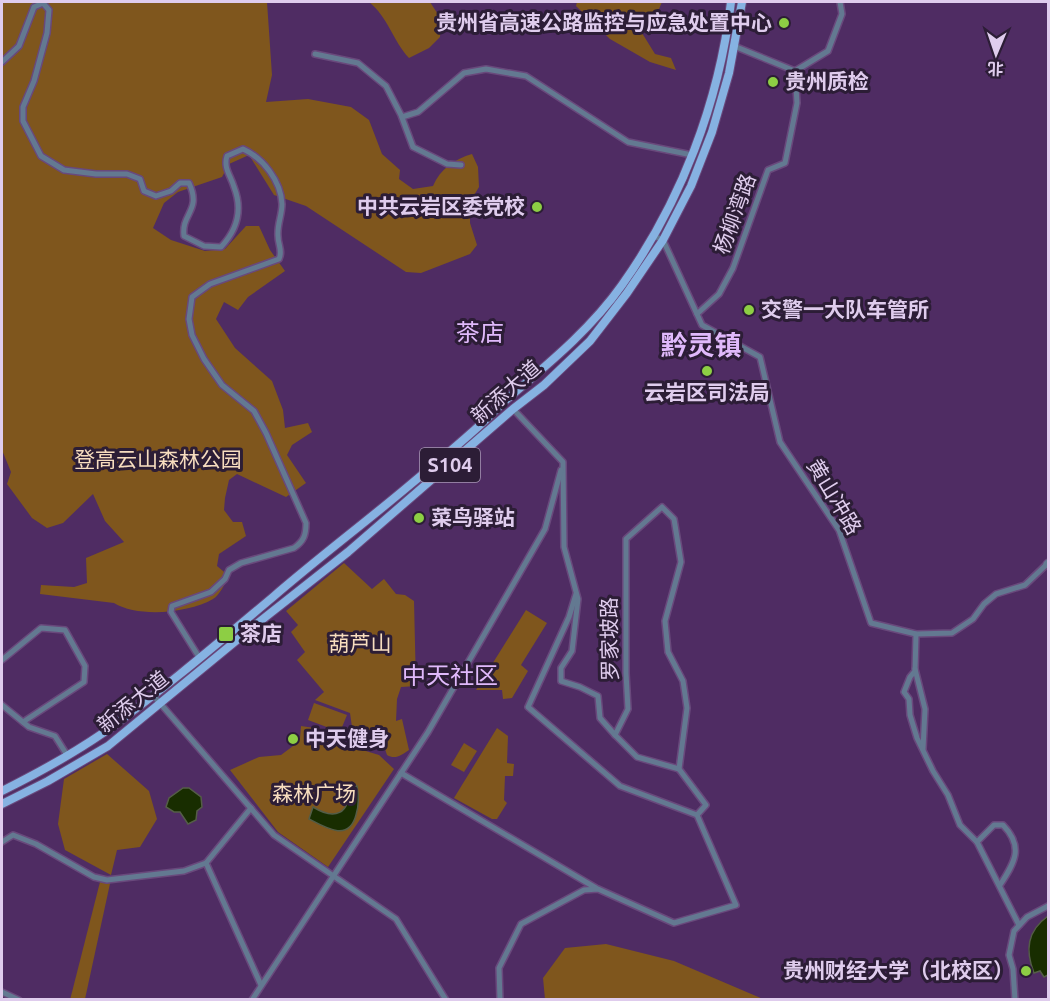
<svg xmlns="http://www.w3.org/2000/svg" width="1050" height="1001" font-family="Ubuntu,'Noto Sans SC',sans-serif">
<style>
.green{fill:#7f561d}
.water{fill:#182d00;stroke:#545d47;stroke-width:1.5}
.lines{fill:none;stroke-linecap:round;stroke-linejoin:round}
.minor-casing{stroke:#69497c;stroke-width:8}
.tertiary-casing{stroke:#69497c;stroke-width:9}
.primary-casing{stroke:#69497c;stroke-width:10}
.minor{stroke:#637991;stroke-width:5}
.tertiary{stroke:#637991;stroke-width:7}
.primary{stroke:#86b2e2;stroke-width:8}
.poi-dot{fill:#8dce44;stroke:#2c1d36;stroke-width:2}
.labels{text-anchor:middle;stroke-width:6;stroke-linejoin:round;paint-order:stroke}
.shield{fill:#2c1d36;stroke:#a998b6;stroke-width:1.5}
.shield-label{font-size:20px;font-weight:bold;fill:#dfcced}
.poi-label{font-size:21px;font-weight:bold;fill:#dfcced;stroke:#2c1d36;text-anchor:start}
.street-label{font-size:21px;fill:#dfcced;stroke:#2c1d36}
.park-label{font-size:21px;fill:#f7ddbf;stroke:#2c1d36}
.quarter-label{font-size:24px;fill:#e0b9fb;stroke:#2c1d36}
.district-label{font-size:27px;font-weight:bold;fill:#e0b9fb;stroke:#2c1d36}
</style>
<rect width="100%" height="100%" fill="#4f2c63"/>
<g class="green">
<path d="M2,2H267L272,75L266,102L308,99L351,107L369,120L382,154L400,170L399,179L413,189L433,186C440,169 455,159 472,154L478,167L479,187L470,202V223L477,245L470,254L421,273L406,272L306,206L274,195L249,155L229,164L222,177L178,192L164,203L153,228L171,240L205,251L225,249L246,226H259L270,250L285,271L248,297L238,310L224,302L216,319L235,348L272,381L283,410L285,428L308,423L312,432L292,445L287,455L306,483L286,497L237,474L229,480L225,498L224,510L233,522H242L246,536L219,554L217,566L229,576C225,583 220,595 213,599C189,613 138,618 114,603L40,594L41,585L74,587L87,583L86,558L124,542L105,521L93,494L63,523L47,528L32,518L7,484L11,472L2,450Z"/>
<path d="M369,2H430L441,19L440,37L429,48L409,58C393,41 388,17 369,2Z"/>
<polygon points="577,2 662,2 659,9 641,19 642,33 655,54 671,58 676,70 650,62 610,39 576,6"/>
<path d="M344,563L372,589L384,579L396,594L405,595L414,601L416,686L401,687L397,699L396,721L402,719L409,750C402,755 395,760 387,755L383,743L373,745L369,730L353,734L350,713L315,700L324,692L297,660L305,652L291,632L298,625L286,611Z"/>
<polygon points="526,610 547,623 521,665 528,671 512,698 503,699 502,690 476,690"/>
<polygon points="314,703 347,715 340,732 308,720"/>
<polygon points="301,726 321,729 339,737 346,745 379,755 394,769 328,867 278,832 230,770 259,757 281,755 293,746 300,738"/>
<polygon points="497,728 508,736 507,763 514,764 513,776 505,776 504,800 507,803 497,819 492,819 454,798"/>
<polygon points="464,743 477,751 464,772 451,765"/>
<polygon points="107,754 149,791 157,819 140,847 117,850 111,875 65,850 58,824 64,779"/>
<polygon points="101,878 111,879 85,999 70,1000"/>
<polygon points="606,944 674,961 763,999 545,999 543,978 565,948"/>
</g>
<g class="water">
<path d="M357,786C359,796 359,805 356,815C349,842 326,828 309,819L313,807C334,820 351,815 348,787Z"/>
<polygon points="183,788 189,788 201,797 202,807 197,811 196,820 188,824 180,812 174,812 166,807 169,798"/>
<path d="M1048,916V975L1044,977L1040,971L1034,973C1025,950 1027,931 1048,916Z"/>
</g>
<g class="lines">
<g class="minor-casing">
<g id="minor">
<polyline points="734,46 795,71"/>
<polyline points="315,54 358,63 386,86 401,115 413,147 447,164 461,165"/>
<path d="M2,62L19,46L34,7L43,3L49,10L47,33L34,81L23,107V121L41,156L64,170L96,174H127L140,179L144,191L156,196L171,191L180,183H189C202,211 181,213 184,236L204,246L221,247C237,230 243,210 234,187C231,176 223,168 227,156L243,149C263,158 281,181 282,204C282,215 277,225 278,236C278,245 283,251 279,259L210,284L192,297L189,319L192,335L204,359L222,385L254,411L266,433L306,523C306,535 304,541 294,548L241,563L229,570L225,579L211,592L172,606L171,612L199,657"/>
<polyline points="402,117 418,112 464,73 486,69 526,76 628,142 692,155"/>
<polyline points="654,236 663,240 702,325 760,357 780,442 839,530 871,623 916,634 952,633 973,619 984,604 996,594 1025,585 1047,564 1048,565"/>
<polyline points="697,314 719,294 733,268 768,170 785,163 797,103 795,71 828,51 842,14 840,2"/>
<polyline points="513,409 563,462 564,547 578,599 572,651 561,668 561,681 580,687 598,696 600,718 615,735 628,709 626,673 626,539 662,507 674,519 681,562 665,621 668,652 683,681 687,708 679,769 706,805 697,815"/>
<polyline points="916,634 915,671 910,677 904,692 909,699 910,715 917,738 933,771 948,795 960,825 977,842 1019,925"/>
<polyline points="2,660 41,628 65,630 85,666 84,682 23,722"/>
<polyline points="915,669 925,709 923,749"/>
<polyline points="153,695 274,835 396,919 446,1000"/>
<polyline points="2,705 29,727 55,736 67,755"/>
<polyline points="615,735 637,757 679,769"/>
<polyline points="401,773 596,888"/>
<polyline points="251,808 206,863 261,985"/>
<polyline points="2,842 13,835 36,844 94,877 107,880 184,871 206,863"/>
<path d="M977,842L994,825H1003C1024,847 1015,862 1000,885"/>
<polyline points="2,992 19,1000"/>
<polyline points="252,1000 428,732 545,529 561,470"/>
<polyline points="500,1000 499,968 521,924 584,890 598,889 674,923 736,905 697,815 620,786 528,707 569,617 576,594"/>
<polyline points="1015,1000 1013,969 1009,955 1014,931 1027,917 1048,906"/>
</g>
</g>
<g class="tertiary-casing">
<polyline id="tertiary" points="1047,564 1048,563"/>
</g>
<g class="primary-casing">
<g id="primary">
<path d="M2,791C36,774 71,755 103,733C162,691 218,643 273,597C318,558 366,522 411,484C434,465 457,446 479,426C489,417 498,407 507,399C548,364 591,329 622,285C681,202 719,103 731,2"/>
<polyline points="2,804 48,781 108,746 254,626 348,552 513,409 544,385 590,341 627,293 663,240 691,186 712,132 729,73 742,2"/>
</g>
</g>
<use href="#minor" class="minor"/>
<use href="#tertiary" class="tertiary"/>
<use href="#primary" class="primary"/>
</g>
<g class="poi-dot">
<circle cx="784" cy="23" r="6"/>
<circle cx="773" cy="82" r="6"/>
<circle cx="537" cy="207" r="6"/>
<circle cx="749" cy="310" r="6"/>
<circle cx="707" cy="371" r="6"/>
<circle cx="419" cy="518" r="6"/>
<rect x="218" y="626" width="16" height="16" rx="3"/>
<circle cx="293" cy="739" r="6"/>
<circle cx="1026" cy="971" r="6"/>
</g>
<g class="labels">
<rect class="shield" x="420" y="448" width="60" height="34" rx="4.5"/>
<g class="shield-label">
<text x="450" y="472">S104</text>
</g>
<g class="poi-label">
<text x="772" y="30" text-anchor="end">贵州省高速公路监控与应急处置中心</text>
<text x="785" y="89">贵州质检</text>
<text x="525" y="214" text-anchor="end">中共云岩区委党校</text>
<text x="761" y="317">交警一大队车管所</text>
<text x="707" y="400" text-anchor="middle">云岩区司法局</text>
<text x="431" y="525">菜鸟驿站</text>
<text x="240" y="641">茶店</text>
<text x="305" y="746">中天健身</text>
<text x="1014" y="978" text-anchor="end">贵州财经大学（北校区）</text>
</g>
<g class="street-label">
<text transform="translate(735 214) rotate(-70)" y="7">杨柳湾路</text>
<text transform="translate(506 392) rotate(-41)" y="7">新添大道</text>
<text transform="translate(834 497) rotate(59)" y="7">黄山冲路</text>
<text transform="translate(610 639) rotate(-91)" y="7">罗家坡路</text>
<text transform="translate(133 702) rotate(-39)" y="7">新添大道</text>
</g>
<g class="park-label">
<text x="158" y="467">登高云山森林公园</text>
<text x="360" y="651">葫芦山</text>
<text x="314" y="801">森林广场</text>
</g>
<g class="quarter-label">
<text x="480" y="341">茶店</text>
<text x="450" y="684">中天社区</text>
</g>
<g class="district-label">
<text x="701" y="355">黔灵镇</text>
</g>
</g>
<rect width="1050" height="1001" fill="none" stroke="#dfcced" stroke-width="6"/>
<g transform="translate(996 54) rotate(182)" stroke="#2c1d36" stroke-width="4.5" paint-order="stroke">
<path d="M0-4.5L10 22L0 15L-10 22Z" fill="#dfcced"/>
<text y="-9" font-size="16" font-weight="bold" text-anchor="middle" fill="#dfcced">北</text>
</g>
</svg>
